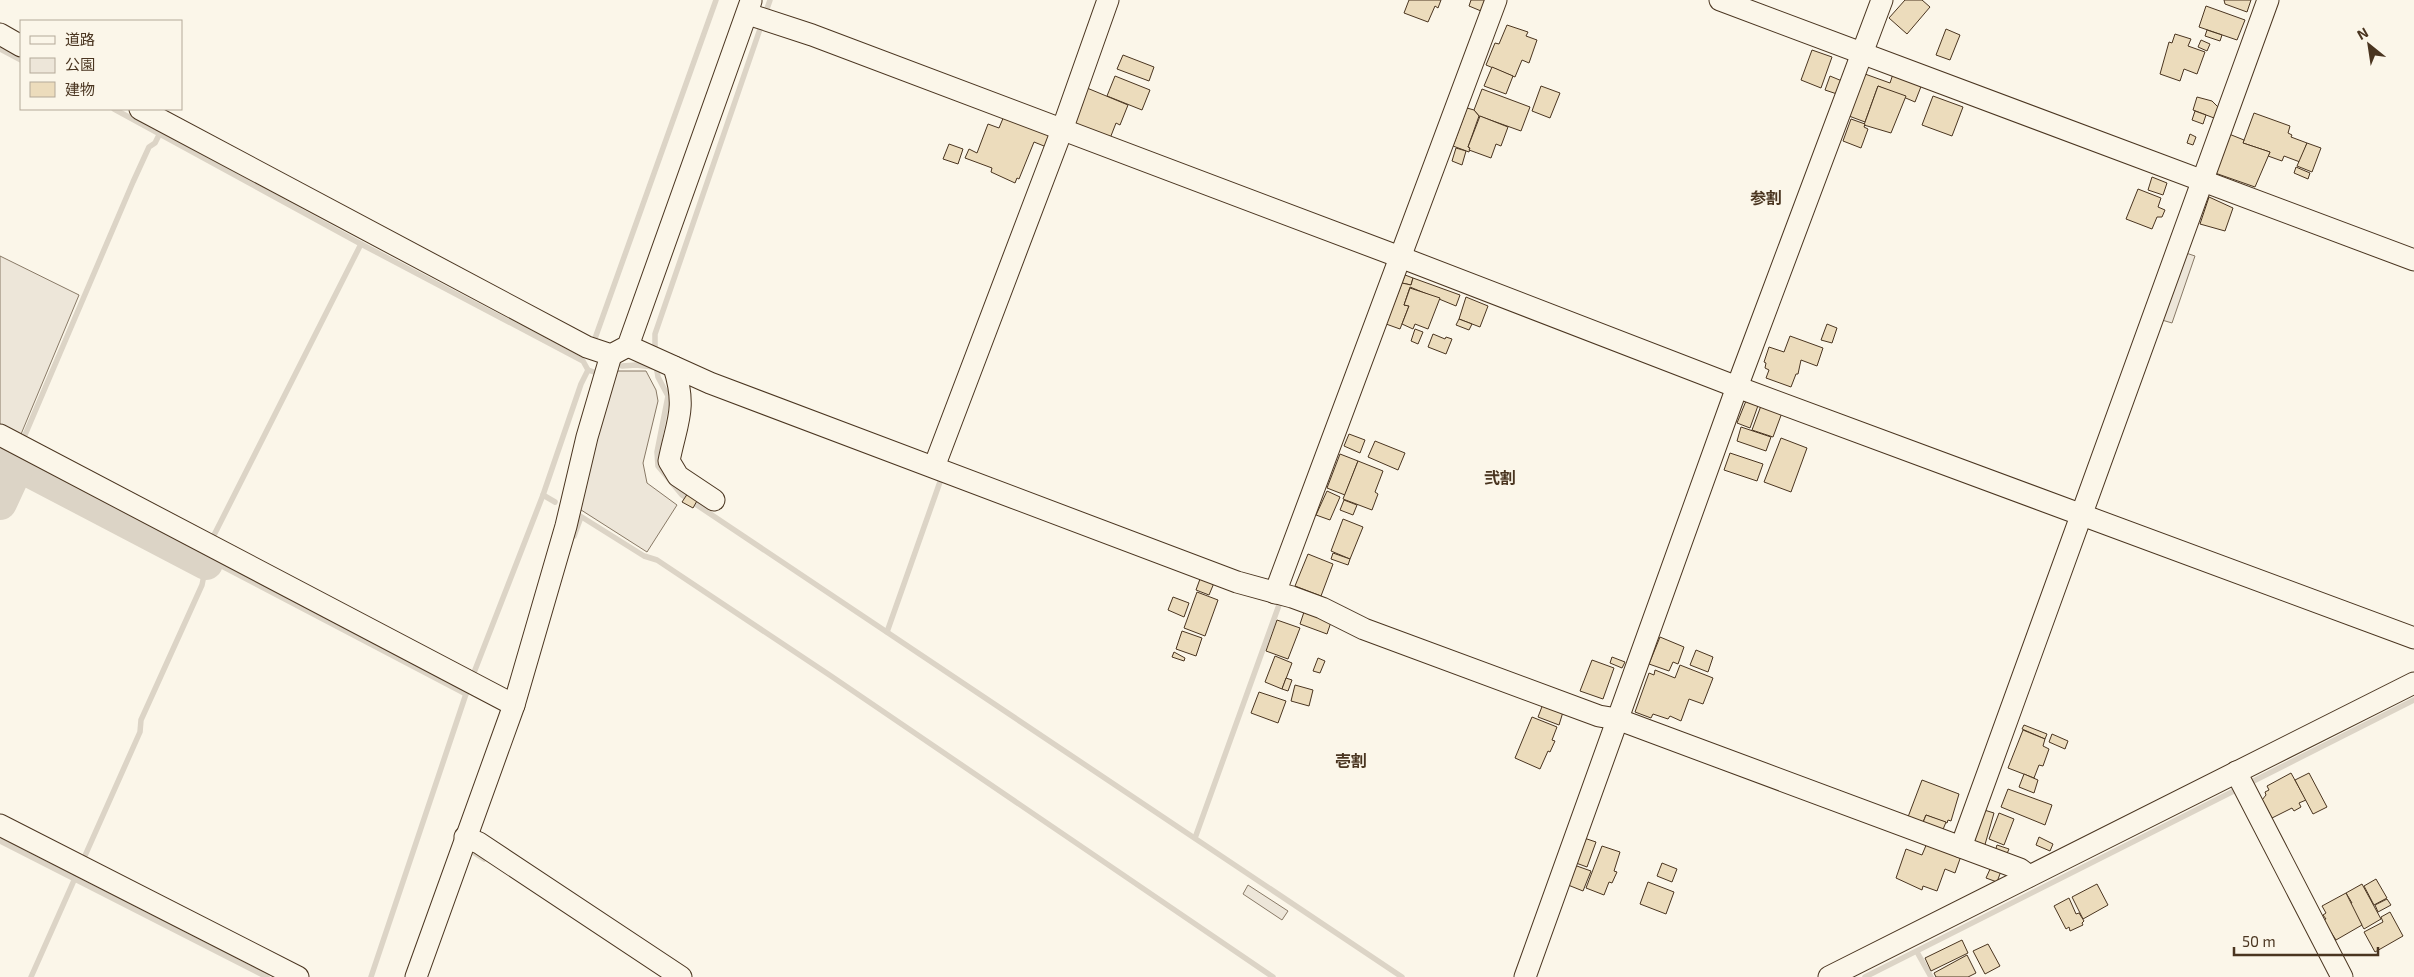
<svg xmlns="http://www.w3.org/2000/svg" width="2414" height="977" font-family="'Exo 2','Noto Sans JP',sans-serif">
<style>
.green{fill:#ede6d9;stroke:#887966}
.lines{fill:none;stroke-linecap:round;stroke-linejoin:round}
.stream{stroke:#dcd4c6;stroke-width:5.5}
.river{stroke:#dcd4c6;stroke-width:34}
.building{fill:#ecdcbc;stroke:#4a3520}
.minor-casing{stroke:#4a3520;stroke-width:23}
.minor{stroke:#fbf6e9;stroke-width:21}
.labels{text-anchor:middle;stroke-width:4;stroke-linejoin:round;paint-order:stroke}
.neighbourhood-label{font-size:16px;font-weight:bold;fill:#4a3520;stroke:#fbf6e9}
</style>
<rect width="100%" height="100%" fill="#fbf6e9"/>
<g class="green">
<polygon points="2186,253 2195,256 2172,323 2162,320"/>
<polygon points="0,256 79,295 19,439 0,430"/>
<polygon points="615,371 646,371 656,390 658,401 643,463 647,483 677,505 647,552 578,508"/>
<polygon points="1248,885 1288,911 1282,920 1243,894"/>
</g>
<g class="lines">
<g class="stream">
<polyline points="0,49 21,60"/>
<polyline points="114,109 361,244 583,361 588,370"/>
<polyline points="593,344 716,0"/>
<polyline points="655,353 655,334 770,0"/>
<polyline points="656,365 658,377 668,396 657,452 658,466 682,495 1402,977"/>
<polyline points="622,366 636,365 654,367"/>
<polyline points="22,442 133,182 149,147 155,143 160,133"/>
<polyline points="18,464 20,451"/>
<polyline points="543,495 555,502"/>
<polyline points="577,514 644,556 657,560 831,676 1273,977"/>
<polyline points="574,536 581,517"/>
<polyline points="206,563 218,564 466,694"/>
<polyline points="887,632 941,479"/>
<polyline points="1195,838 1279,605"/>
<polyline points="0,841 267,977"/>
<polyline points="471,851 484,859"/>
<polyline points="1917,952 1931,977"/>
<polyline points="31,977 140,732 141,720 202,585 211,541 361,244"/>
<polyline points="371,977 468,688 543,495 581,384 588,370 594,372"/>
<polyline points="1865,977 2414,700"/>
</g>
<g class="river">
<polyline points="0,455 206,563"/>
<polyline points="0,503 18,464"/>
</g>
</g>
<g class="building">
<polygon points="1409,0 1441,0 1438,8 1435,6 1428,22 1404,13"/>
<polygon points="1471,0 1485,0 1481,11 1469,6"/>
<polygon points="1905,0 1922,0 1930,7 1907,34 1889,18"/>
<polygon points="2224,0 2251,0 2247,12 2225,4"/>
<polygon points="2206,6 2245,20 2237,40 2199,27"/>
<polygon points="1507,25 1528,32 1526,36 1537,40 1529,63 1522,60 1515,77 1486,65 1495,43 1499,44"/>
<polygon points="1946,29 1960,35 1950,60 1936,55"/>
<polygon points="2207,30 2222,35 2220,41 2205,36"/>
<polygon points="2175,34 2191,39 2188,46 2205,52 2197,74 2184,69 2180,81 2160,74 2169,42 2172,43"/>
<polygon points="2201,40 2210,44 2207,51 2198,47"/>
<polygon points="1812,50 1832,57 1821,88 1801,80"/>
<polygon points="1123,55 1154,67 1149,81 1117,69"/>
<polygon points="1492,67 1513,76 1506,94 1484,86"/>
<polygon points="1865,74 1890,83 1893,74 1922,84 1915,102 1878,86 1865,122 1849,116"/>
<polygon points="1115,76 1150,90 1142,110 1107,96"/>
<polygon points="1830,76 1842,81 1837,94 1825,90"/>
<polygon points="1541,86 1560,93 1550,118 1532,111"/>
<polygon points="1878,86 1906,96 1891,133 1864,125"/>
<polygon points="1087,88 1128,105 1120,125 1116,123 1109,141 1073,123"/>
<polygon points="1482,89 1530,107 1521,131 1479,116 1474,110"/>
<polygon points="1933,96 1963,107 1952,136 1922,125"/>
<polygon points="2197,97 2212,101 2219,108 2214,118 2193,110"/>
<polygon points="1467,108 1474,110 1479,116 1468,147 1470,148 1469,152 1453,146"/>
<polygon points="2195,111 2206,115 2203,124 2192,120"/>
<polygon points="2254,113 2290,126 2288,133 2292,135 2291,137 2307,143 2300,162 2284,156 2282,161 2268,156 2270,152 2243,143"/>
<polygon points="1004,116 1055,132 1049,148 1034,142 1019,179 1017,178 1015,183 991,172 992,168 965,158 969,149 977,153 988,124 999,128"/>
<polygon points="1480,116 1508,127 1501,146 1496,144 1491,158 1469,150 1470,148 1468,147"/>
<polygon points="1851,119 1865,124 1864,127 1868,129 1861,148 1843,141"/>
<polygon points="2190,134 2196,137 2193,145 2187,143"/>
<polygon points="2229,134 2244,140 2243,143 2270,152 2255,187 2215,173"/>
<polygon points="2307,143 2321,148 2312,172 2297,166"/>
<polygon points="949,144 963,149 958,164 943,159"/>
<polygon points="1456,148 1466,151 1462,165 1452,161"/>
<polygon points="2296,167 2310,173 2308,179 2294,173"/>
<polygon points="2152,177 2167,183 2163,195 2148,190"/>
<polygon points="2138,189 2161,198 2158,207 2165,210 2162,217 2157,217 2152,229 2126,219"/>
<polygon points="2209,197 2233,208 2225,231 2200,224"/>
<polygon points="1405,275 1413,278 1411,285 1402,283"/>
<polygon points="1413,278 1460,295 1456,306 1410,287 1404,305 1409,306 1400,329 1386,324 1402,283 1411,285"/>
<polygon points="1410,288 1440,298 1428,329 1415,324 1413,329 1402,324 1409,306 1404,305"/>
<polygon points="1466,297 1488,306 1480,327 1459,319"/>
<polygon points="1459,319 1472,324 1469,330 1456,325"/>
<polygon points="1827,324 1837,328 1832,343 1821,340"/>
<polygon points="1415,329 1423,332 1418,344 1411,341"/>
<polygon points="1433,334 1445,339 1446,337 1452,339 1446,354 1428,347"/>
<polygon points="1790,336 1823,348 1817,366 1801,360 1798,374 1796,374 1791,387 1766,378 1769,370 1765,368 1766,363 1764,362 1769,347 1784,352"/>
<polygon points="1748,396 1760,400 1750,428 1737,423"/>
<polygon points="1762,403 1783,410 1773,437 1752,430"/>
<polygon points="1741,427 1771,437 1766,451 1737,441"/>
<polygon points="1349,434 1365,440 1360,453 1344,446"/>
<polygon points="1781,438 1807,448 1791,492 1764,482"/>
<polygon points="1375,441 1405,453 1398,470 1368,457"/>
<polygon points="1730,453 1763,464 1757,481 1724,470"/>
<polygon points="1340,454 1358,461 1345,495 1327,488"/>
<polygon points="1358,461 1383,471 1375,492 1378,494 1372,510 1343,499"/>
<polygon points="1327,491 1340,497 1330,520 1316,515"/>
<polygon points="688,493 698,499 693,508 682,502"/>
<polygon points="1344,500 1357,505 1353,515 1340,510"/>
<polygon points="1343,519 1363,527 1350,559 1331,551"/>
<polygon points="1333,553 1350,559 1348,565 1331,559"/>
<polygon points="1308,554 1333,564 1321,596 1295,586"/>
<polygon points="1200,579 1214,583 1209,595 1196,590"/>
<polygon points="1197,592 1218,600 1205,636 1184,628"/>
<polygon points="1173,597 1189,603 1184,617 1168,610"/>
<polygon points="1305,609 1332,619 1327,634 1300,624"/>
<polygon points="1277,620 1300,628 1288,659 1266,651"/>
<polygon points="1182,631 1202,638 1196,656 1176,649"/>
<polygon points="1660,637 1684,647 1678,664 1673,662 1669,671 1649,664"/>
<polygon points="1696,650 1713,657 1708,672 1690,665"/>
<polygon points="1174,652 1185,658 1184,661 1172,657"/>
<polygon points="1275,656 1292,663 1282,689 1265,682"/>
<polygon points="1612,657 1625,662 1622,668 1610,663"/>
<polygon points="1318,658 1325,661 1320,673 1313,671"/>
<polygon points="1592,660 1614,668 1603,699 1580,691"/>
<polygon points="1680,665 1713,678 1703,704 1689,699 1681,721 1670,716 1668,719 1653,714 1651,718 1635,712 1649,673 1654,675 1655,670 1675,678"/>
<polygon points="1286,678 1292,680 1288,691 1282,689"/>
<polygon points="1295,685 1313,690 1309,706 1291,701"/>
<polygon points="1259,692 1286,701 1278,723 1251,713"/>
<polygon points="1543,704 1563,712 1559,725 1538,717"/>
<polygon points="1532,717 1557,727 1552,740 1555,741 1550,752 1548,751 1540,769 1515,758"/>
<polygon points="2024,725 2047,734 2045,739 2022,729"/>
<polygon points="2023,730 2045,739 2043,746 2049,749 2043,766 2039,765 2034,778 2008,768"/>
<polygon points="2052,734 2068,741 2065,749 2049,742"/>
<polygon points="2291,773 2306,800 2299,803 2301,807 2294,811 2292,808 2272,818 2262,800 2266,795 2265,792 2269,790 2267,786"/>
<polygon points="2309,773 2327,807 2313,814 2295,780"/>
<polygon points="2024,774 2038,780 2034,793 2019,787"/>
<polygon points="1922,780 1959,794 1951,821 1948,820 1947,823 1926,815 1923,822 1908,817"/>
<polygon points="2008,789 2052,805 2045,825 2001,807"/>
<polygon points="1981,809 1994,813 1984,848 1970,844"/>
<polygon points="1999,813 2014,819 2004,845 1989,839"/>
<polygon points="1926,815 1946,822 1942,832 1922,825"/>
<polygon points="2039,837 2053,844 2050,851 2036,845"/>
<polygon points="1584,838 1596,842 1587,867 1576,863"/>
<polygon points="1927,843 1961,856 1955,873 1945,869 1937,891 1923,886 1922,890 1896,878 1906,849 1922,855"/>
<polygon points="1997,845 2009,849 2006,856 1995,852"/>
<polygon points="1602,846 1620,852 1614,871 1617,872 1612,883 1609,882 1604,895 1586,888"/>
<polygon points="1662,863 1677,869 1672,882 1657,876"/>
<polygon points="1574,865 1591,871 1583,891 1568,885"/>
<polygon points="1991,867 2001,871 1997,882 1986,878"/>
<polygon points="2376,879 2387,898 2374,905 2364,886"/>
<polygon points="1648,882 1674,892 1666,914 1640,904"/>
<polygon points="2097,884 2108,905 2083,919 2072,897"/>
<polygon points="2362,884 2381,919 2364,929 2350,904 2352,903 2346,893"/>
<polygon points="2346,893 2362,925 2336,940 2323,920 2326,919 2323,915 2326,913 2322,906"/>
<polygon points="2069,898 2076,914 2079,913 2084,921 2082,923 2083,925 2070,931 2069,927 2066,929 2054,906"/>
<polygon points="2387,899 2391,905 2378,912 2375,905"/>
<polygon points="2390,912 2403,936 2375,952 2364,932 2383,922 2381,917"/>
<polygon points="1962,940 1968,953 1931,971 1925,958"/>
<polygon points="1988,944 2000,966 1985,974 1973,951"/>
<polygon points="1967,955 1976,973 1968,977 1936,977 1934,973"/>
</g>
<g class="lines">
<g class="minor-casing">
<g id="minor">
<polyline points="1720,0 2414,260"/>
<polyline points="748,14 812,35 1400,257 1737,387 2414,638"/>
<polyline points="0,34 21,46"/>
<polyline points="140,109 587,347 611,355 628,346 751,1"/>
<polyline points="628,346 710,383 1237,582 1292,597 1322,608 1364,629 1599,716 1617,719 2020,869 2029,876"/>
<path d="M674,367C687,409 677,421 669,461L678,476L714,500"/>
<polyline points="0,435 514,705"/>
<polyline points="934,467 1062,130 1108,0"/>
<polyline points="1275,593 1496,0"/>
<polyline points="2236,772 2342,977"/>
<polyline points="0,825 298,977"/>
<polyline points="465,837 479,843 681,977"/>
<polyline points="1961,847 2268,0"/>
<polyline points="416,977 514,705 566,526 587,437 611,355"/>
<polyline points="1525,977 1737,387 1882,0"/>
<polyline points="1829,977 2414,683"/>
</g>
</g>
<use href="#minor" class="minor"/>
</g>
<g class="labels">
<g class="neighbourhood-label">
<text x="1766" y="204">参割</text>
<text x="1500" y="484">弐割</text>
<text x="1351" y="767">壱割</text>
</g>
</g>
<rect x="20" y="20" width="162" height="90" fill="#fbf6e9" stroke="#b4a999"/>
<rect x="30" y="36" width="25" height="8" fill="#fbf6e9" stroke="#b4a999"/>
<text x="65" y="45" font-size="15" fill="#4a3520">道路</text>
<rect x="30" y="58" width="25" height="15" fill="#ede6d9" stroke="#b4a999"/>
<text x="65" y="70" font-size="15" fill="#4a3520">公園</text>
<rect x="30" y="82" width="25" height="15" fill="#ecdcbc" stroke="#b4a999"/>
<text x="65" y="95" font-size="15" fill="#4a3520">建物</text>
<g transform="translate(2369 45) rotate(330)" stroke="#fbf6e9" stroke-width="4" paint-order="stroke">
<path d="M0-4L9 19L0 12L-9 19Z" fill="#4a3520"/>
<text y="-8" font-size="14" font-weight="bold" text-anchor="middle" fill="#4a3520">N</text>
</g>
<path d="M2234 947v8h144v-8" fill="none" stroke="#4a3520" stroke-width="2.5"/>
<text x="2242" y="947" font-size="15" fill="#4a3520" stroke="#fbf6e9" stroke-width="4" paint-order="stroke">50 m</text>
</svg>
